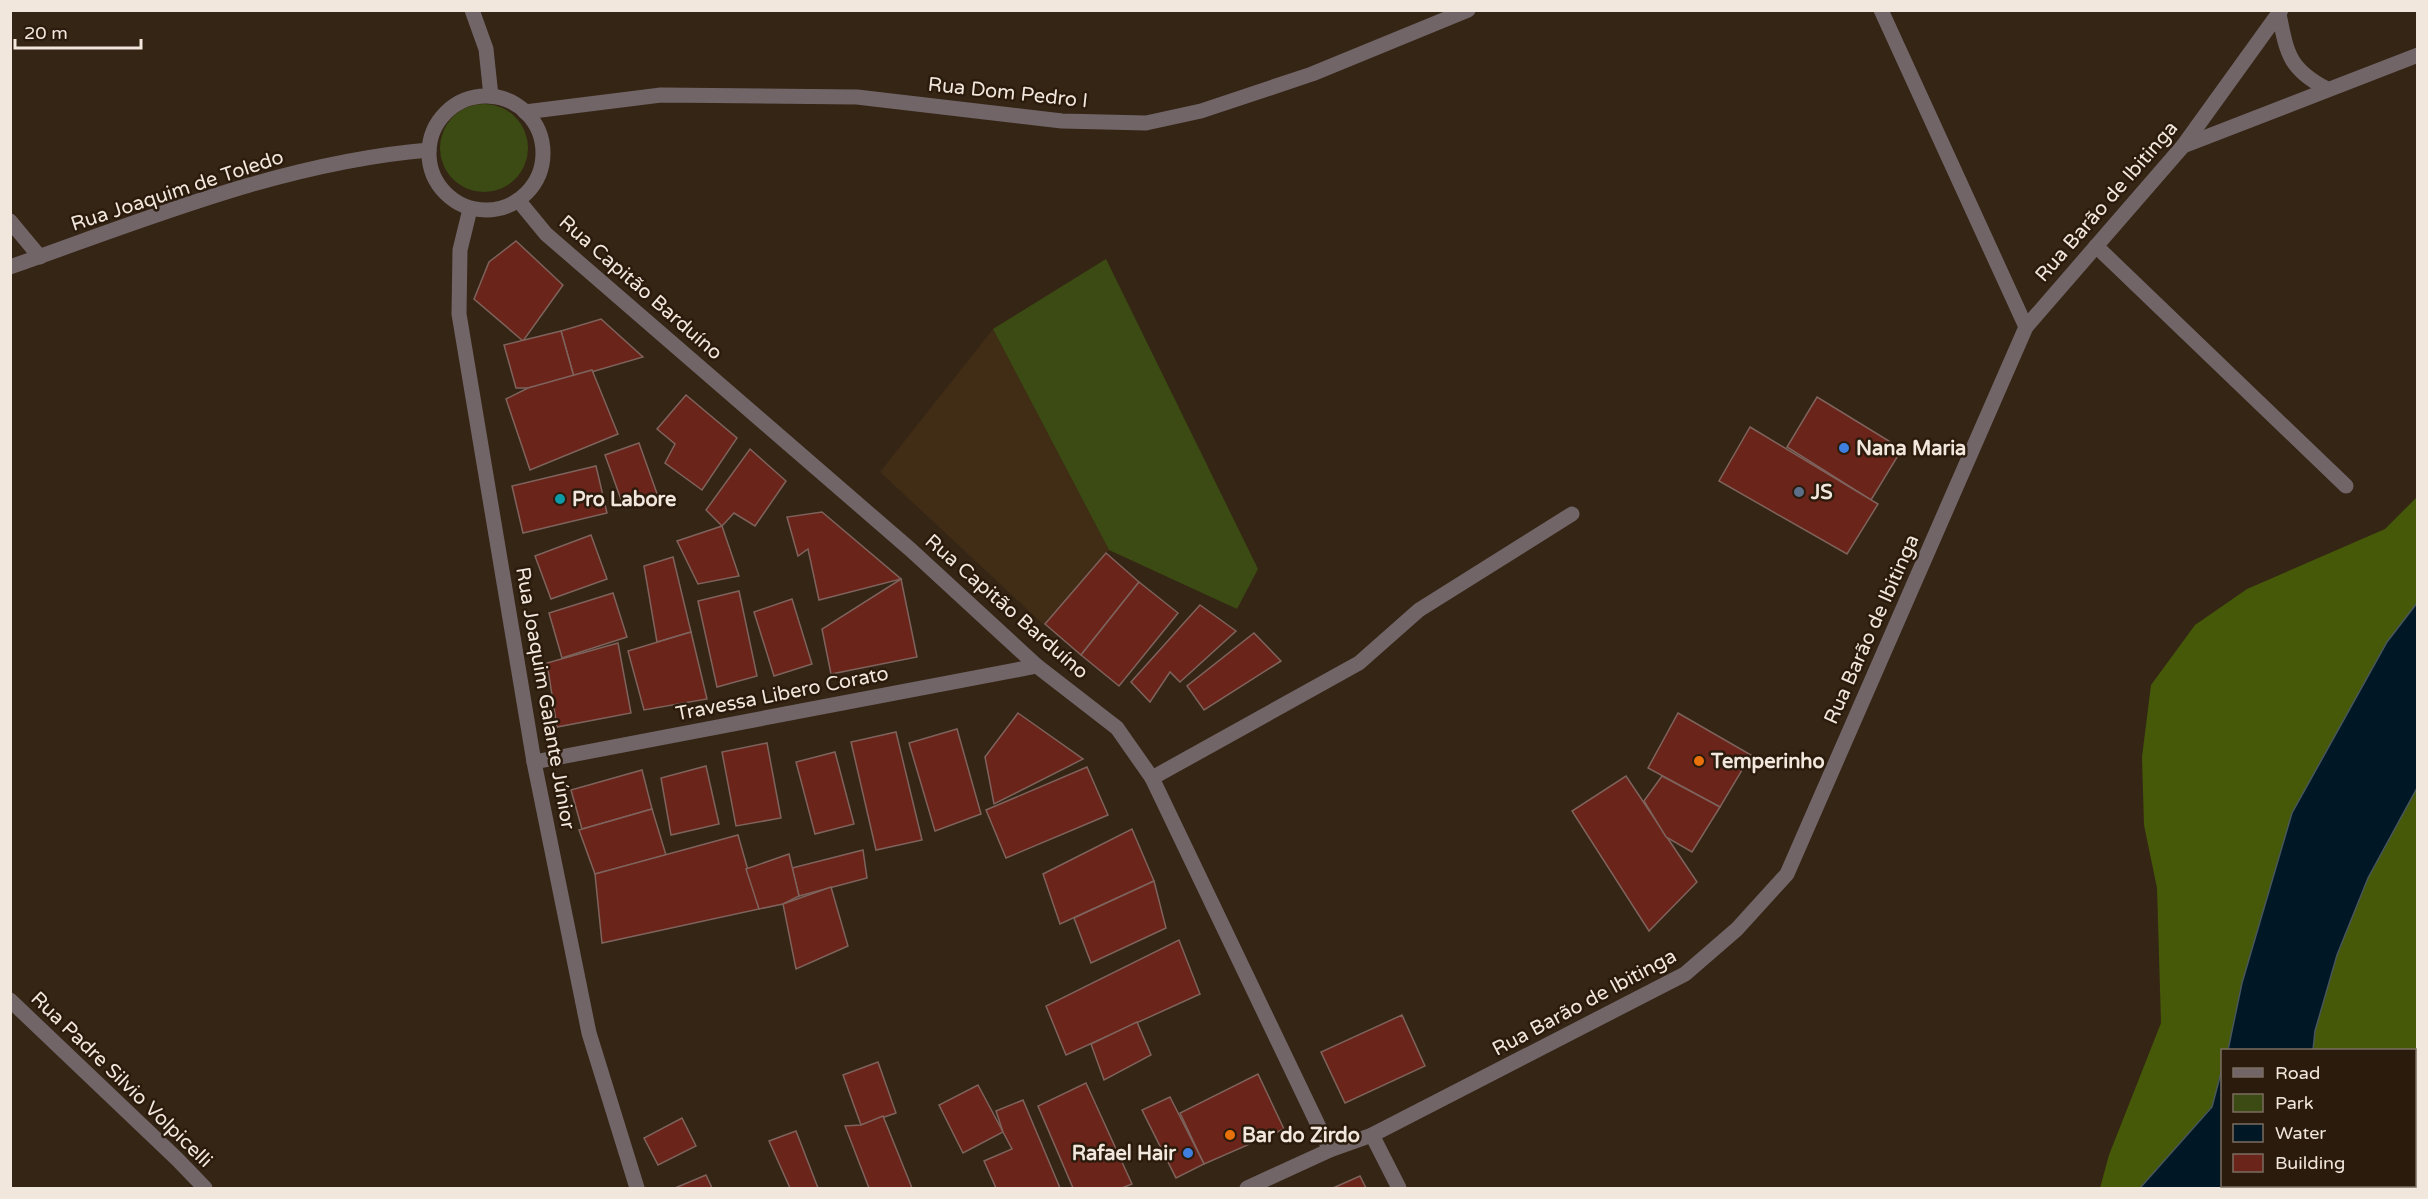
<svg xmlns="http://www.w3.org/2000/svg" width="2428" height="1199" font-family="'Varela Round',sans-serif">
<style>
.built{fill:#412c16}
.green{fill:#3b4b13}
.forest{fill:#455908;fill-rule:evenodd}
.water{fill:#001825;stroke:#49565c;stroke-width:1.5}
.building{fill:#6b2419;stroke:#7e635d;stroke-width:1.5}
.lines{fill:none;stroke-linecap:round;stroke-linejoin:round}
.minor{stroke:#716568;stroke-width:15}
.shop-dot{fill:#3f7fe0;stroke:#2b1b0c;stroke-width:2}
.service-dot{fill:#5c6f8a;stroke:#2b1b0c;stroke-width:2}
.culture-dot{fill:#0f9aa8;stroke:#2b1b0c;stroke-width:2}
.food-dot{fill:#e8710a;stroke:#2b1b0c;stroke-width:2}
.labels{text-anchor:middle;stroke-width:5;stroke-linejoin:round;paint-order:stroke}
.street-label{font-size:20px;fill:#f2e7dd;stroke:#2b1b0c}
.poi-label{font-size:20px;font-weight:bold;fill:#f2e7dd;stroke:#2b1b0c;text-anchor:start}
</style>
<rect width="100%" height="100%" fill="#352515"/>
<polygon class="built" points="993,329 1109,550 1045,626 880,472"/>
<g class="green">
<circle cx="484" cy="148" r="44"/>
<polygon points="1106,259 1258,569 1237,609 1109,550 993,329"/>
</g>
<path class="forest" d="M2417,497V1188H2100L2109,1155L2161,1023L2157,888L2144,825L2142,757L2151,685L2195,625L2247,589L2385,529ZM2222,1050H2414V1186H2222Z"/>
<g class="water">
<polygon points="2417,603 2417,788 2368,878 2337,955 2315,1031 2313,1050 2228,1050 2242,983 2292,813 2387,642"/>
<polygon points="2222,1069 2222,1186 2281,1186 2280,1188 2140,1188 2212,1107"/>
</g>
<g class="building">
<polygon points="516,241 563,285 523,341 474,299 489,262"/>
<polygon points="601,319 643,357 574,377 561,331"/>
<polygon points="561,331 574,377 528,388 516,388 504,345"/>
<polygon points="592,370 618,434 530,470 506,399 528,388"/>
<polygon points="686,395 737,438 702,490 665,463 675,444 657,429"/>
<polygon points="1817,397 1902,449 1871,500 1787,447"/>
<polygon points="1750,427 1878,504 1847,554 1719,481"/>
<polygon points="639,443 660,502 623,505 605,455"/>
<polygon points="750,449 786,481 755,526 734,513 722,526 706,510"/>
<polygon points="596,466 607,513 523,533 512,486"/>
<polygon points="822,512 901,579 819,600 808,549 798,556 787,517"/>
<polygon points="722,526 739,576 698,584 677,541"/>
<polygon points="591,535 607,579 551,599 535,556"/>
<polygon points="1106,553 1139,582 1081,655 1045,624"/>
<polygon points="673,557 691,632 657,642 644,566"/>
<polygon points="901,579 917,657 831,674 822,629"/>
<polygon points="1139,582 1178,613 1119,686 1081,655"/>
<polygon points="739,591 757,676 717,687 698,601"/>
<polygon points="613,593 627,637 562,658 549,613"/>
<polygon points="792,599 812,664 774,676 754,612"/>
<polygon points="1200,605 1236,631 1180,682 1170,672 1150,702 1131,682"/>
<polygon points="691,632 707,699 644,710 628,651"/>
<polygon points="1254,633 1281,661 1204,710 1187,686"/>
<polygon points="618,643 631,713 557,727 547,663"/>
<polygon points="1018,713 1083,759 994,804 985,757"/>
<polygon points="1678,713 1751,755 1720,807 1648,768"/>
<polygon points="957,729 981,814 935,831 909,743"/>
<polygon points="896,732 922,840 876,850 851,742"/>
<polygon points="767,743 781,818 736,826 722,752"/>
<polygon points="835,752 854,824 815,834 796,762"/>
<polygon points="706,766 719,824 671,835 661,778"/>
<polygon points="1087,767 1108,815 1006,858 986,810"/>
<polygon points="642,770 652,809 582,829 571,790"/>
<polygon points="1626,776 1697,882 1649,931 1572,811"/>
<polygon points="1662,776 1720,807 1692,852 1666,837 1644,801"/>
<polygon points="652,809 666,855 595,874 579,830"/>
<polygon points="1132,829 1154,881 1060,924 1043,874"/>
<polygon points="738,835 759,909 602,943 595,874"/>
<polygon points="863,850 867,878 799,896 792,868"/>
<polygon points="789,854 799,896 783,904 759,909 746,869"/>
<polygon points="1154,881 1166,928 1091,963 1074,918"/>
<polygon points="831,887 848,946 796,969 783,904"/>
<polygon points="1179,940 1200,994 1066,1055 1046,1006"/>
<polygon points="1402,1015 1425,1066 1345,1103 1321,1052"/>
<polygon points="1137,1022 1151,1055 1104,1080 1091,1044"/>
<polygon points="878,1062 896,1113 861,1125 843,1075"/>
<polygon points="1258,1074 1284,1129 1204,1164 1180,1113"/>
<polygon points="1086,1083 1132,1184 1122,1188 1073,1188 1038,1106"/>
<polygon points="978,1085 1003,1132 963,1153 939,1105"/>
<polygon points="1170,1097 1204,1164 1176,1178 1142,1110"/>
<polygon points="1023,1100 1060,1188 996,1188 984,1161 1012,1149 1003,1132 996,1111"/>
<polygon points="883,1116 912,1188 869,1188 845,1126 861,1125"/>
<polygon points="682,1118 696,1146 658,1165 644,1138"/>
<polygon points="796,1131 818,1188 790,1188 769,1141"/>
<polygon points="706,1175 712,1188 675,1188"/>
<polygon points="1360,1176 1366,1188 1333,1188"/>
</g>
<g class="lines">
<g class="minor">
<polyline points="472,10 486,49 491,96"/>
<polyline points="1881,10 2026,327"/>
<path d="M2279,14C2287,54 2289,69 2327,89"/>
<circle cx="486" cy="153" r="57"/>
<polyline points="525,112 661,95 857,97 1062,121 1146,123 1201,111 1312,74 1468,10"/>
<polyline points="2183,146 2418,55"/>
<polyline points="518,200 546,234 911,550 1037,666 1117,728 1152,778 1330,1150"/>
<polyline points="470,209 460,250 459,314 534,762 589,1033 637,1188"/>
<polyline points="10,221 40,257"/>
<polyline points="2096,246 2346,486"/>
<path d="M10,267C147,219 284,162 429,150"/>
<polyline points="534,762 1037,666"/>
<polyline points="1152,778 1359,663 1419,610 1572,514"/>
<polyline points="10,1000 177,1159 205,1188"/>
<polyline points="1372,1135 1399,1188"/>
<polyline points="1247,1188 1330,1150 1372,1135 1685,974 1737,929 1787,874 2026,327 2183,146 2281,10"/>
</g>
</g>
<g class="shop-dot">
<circle cx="1844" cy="448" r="6"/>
<circle cx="1188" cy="1153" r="6"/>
</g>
<circle class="service-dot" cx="1799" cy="492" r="6"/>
<circle class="culture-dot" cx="560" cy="499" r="6"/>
<g class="food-dot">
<circle cx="1699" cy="761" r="6"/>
<circle cx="1230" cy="1135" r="6"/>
</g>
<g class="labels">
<g class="street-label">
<text transform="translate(1008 92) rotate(6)" y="7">Rua Dom Pedro I</text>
<text transform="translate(177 190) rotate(-18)" y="7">Rua Joaquim de Toledo</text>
<text transform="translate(2106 201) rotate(-49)" y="7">Rua Barão de Ibitinga</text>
<text transform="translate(641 287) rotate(41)" y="7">Rua Capitão Barduíno</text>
<text transform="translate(1007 606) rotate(41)" y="7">Rua Capitão Barduíno</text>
<text transform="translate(1871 629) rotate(-66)" y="7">Rua Barão de Ibitinga</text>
<text transform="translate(782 693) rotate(-11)" y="7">Travessa Libero Corato</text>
<text transform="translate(546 698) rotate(80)" y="7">Rua Joaquim Galante Júnior</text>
<text transform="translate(1584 1002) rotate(-28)" y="7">Rua Barão de Ibitinga</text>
<text transform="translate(122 1079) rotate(44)" y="7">Rua Padre Silvio Volpicelli</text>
</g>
<g class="poi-label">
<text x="1856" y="455">Nana Maria</text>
<text x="1811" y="499">JS</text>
<text x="572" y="506">Pro Labore</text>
<text x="1711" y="768">Temperinho</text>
<text x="1242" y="1142">Bar do Zirdo</text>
<text x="1176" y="1160" text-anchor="end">Rafael Hair</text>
</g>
</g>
<rect width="2428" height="1199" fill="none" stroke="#f2e7dd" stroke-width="24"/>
<rect x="2221" y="1049" width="195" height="138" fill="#2b1b0c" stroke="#7b6d60" stroke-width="1.5"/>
<rect x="2233" y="1068" width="30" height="9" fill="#716568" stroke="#7b6d60" stroke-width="1.5"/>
<text x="2275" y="1079" font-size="18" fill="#f2e7dd">Road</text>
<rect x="2233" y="1094" width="30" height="18" fill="#3b4b13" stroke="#7b6d60" stroke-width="1.5"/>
<text x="2275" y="1109" font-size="18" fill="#f2e7dd">Park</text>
<rect x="2233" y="1124" width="30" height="18" fill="#001825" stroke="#7b6d60" stroke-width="1.5"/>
<text x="2275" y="1139" font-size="18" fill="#f2e7dd">Water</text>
<rect x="2233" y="1154" width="30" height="18" fill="#6b2419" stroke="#7b6d60" stroke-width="1.5"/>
<text x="2275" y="1169" font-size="18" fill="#f2e7dd">Building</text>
<path d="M15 39v9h126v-9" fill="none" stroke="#f2e7dd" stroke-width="3"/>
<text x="24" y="39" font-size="18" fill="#f2e7dd" stroke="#2b1b0c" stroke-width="4.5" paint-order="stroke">20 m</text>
</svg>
